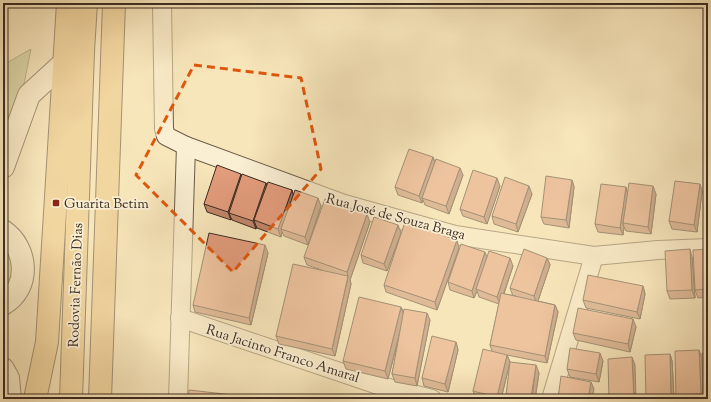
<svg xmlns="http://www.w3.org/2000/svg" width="711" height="402" font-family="'Sorts Mill Goudy',serif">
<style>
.green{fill:#bec48f;stroke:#7d7858}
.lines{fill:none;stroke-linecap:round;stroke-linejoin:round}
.street-casing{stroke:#6b5a48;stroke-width:20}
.secondary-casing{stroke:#3c2c22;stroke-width:24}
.primary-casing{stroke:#3c2c22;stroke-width:24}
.highway-casing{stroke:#3c2c22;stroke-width:24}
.street{stroke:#faefd3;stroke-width:18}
.secondary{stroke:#faefd3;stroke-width:22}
.primary{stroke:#ecc37e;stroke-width:22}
.highway{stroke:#ecc37e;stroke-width:22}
.wall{fill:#c2866b;stroke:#3c2c22}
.shaded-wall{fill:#9e6d57;stroke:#3c2c22}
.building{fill:#e29c7c;stroke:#3c2c22}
.marked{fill:none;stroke:#df570d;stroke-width:3;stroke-dasharray:8 5;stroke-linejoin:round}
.poi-dot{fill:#8f2418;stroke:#faefd3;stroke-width:1.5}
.labels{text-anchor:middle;stroke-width:3.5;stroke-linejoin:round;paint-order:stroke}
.poi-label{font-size:14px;fill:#3c2c22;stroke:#faefd3;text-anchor:start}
.street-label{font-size:14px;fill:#3c2c22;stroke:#faefd3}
</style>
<rect width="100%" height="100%" fill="#f8e6bb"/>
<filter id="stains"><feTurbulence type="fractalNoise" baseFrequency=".005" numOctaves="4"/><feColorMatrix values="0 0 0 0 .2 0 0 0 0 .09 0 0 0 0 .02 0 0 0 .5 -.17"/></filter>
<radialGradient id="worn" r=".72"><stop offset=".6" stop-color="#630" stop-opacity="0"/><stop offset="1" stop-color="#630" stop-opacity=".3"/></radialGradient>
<g class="green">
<polygon points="31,49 22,94 3,142 3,65"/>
<path d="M3,247C12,255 15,271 10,283C8,287 5,290 3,294Z"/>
</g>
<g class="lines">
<g class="street-casing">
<g id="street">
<polyline points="162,3 164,129 166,136 186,146 344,204 455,235 594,256 658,250 708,248"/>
<polyline points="180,318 381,386 432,399"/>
<polyline points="178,399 186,146"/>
<polyline points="551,399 594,256"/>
</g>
</g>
<g class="secondary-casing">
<g id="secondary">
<polyline points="3,167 29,95 64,63"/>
<path d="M3,231C28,248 31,288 3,304"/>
<polyline points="3,369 8,378 10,399"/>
</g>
</g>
<g class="primary-casing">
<polyline id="primary" points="35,399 47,342 68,3"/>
</g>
<g class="highway-casing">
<g id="highway">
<polyline points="71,399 83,51 86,3"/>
<polyline points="100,399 114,3"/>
</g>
</g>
<use href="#street" class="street"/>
<use href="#secondary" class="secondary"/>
<use href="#primary" class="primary"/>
<use href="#highway" class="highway"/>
</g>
<g class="wall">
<polygon points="433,157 435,163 463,175 449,214 425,205 423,200 422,203 398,195 395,187"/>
<polygon points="241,174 242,175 266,183 267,185 292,190 293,194 321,206 308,245 284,236 282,232 281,237 257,228 256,226 256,229 232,220 231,218 231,220 207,212 204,204"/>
<polygon points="572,180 574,187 569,228 544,224 541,217"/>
<polygon points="700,184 702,192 697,232 672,229 669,221"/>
<polygon points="500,186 487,224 463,216 460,209"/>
<polygon points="626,187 627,192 656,194 651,234 626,231 624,227 623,235 598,232 595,224"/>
<polygon points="532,194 518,232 494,224 492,216"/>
<polygon points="370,222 350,280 351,284 335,356 279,344 276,336 322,270 307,265 304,257"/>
<polygon points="401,233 387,271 363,263 361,255"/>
<polygon points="459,248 437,310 386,292 384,285"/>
<polygon points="708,249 708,297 698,298 695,290"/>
<polygon points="268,253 251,325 195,312 193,305"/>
<polygon points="692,257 695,298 670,299 667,291"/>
<polygon points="487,258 513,266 504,294 516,296 513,296 510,288 547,258 550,265 538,301 555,305 558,312 547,363 507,355 510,362 501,399 476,399 473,391 492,351 490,345 499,304 479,297 477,291 474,298 450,290 448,282"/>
<polygon points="643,286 645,294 640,319 586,308 583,300"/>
<polygon points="401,307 404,313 430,320 417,386 395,382 392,374 401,330 388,379 346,369 343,361"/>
<polygon points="636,327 630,352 576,340 573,333"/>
<polygon points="456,342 458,350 448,392 424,386 422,378"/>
<polygon points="708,353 708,399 704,399 703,396 704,399 678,399 676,395 702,358"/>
<polygon points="670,354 672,361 674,399 647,399 646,398"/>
<polygon points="603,361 599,382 570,377 567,369"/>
<polygon points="539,373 535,399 507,399 506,395"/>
</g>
<g class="shaded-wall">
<polygon points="433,157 436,165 422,198 423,200 422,203 419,196"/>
<polygon points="460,168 463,175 449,214 446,206"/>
<polygon points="241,174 244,181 229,213 231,218 231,220 228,212"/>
<polygon points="497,178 500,186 487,224 484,217"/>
<polygon points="572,180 574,187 569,228 566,220"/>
<polygon points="266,183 269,190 254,220 256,226 256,229 253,221"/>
<polygon points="700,184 702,192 697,232 694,225"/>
<polygon points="529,186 532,194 518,232 516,224"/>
<polygon points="653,186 656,194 651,234 648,227"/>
<polygon points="626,187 628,195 623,223 624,227 623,235 620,228"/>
<polygon points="292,190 294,198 281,229 282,232 281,237 278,229"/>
<polygon points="318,198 321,206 308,245 305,237"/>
<polygon points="367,214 370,222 350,280 351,284 335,356 332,349 348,277 347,272"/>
<polygon points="398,225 401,233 387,271 384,264"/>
<polygon points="457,240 459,248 437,310 435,302"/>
<polygon points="265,245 268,253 251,325 249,318"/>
<polygon points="690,249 692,257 695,298 692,290"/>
<polygon points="485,252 488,260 476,289 477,291 474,298 472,291"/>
<polygon points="510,258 513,266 500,304 497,297"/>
<polygon points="547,258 550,265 537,304 534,296"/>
<polygon points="643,286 645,294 640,319 637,312"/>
<polygon points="555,305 558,312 547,363 545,356"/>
<polygon points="401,307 404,315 388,379 385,371"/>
<polygon points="427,313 430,320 417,386 415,378"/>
<polygon points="633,319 636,327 630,352 628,344"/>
<polygon points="456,342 458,350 448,392 445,384"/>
<polygon points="699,350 702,358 704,399 703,399 701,394"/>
<polygon points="600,353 603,361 599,382 596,374"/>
<polygon points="670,354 672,361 674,399 672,399 671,397"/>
<polygon points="507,355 510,362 501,399 497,399 497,397"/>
<polygon points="632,357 635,365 636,399 634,399"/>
<polygon points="536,365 539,373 535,399 532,399"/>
<polygon points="591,382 594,389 592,399 588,399"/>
</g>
<g class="building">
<polygon points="409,149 433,157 419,196 395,187"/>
<polygon points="436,159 460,168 446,206 422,198"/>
<polygon points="217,165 241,174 228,212 204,204"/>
<polygon points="473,170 497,178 484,217 460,209"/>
<polygon points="242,174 266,183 253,221 229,213"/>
<polygon points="546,176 572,180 566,220 541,217"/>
<polygon points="505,177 529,186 516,224 492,216"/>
<polygon points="675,181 700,184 694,225 669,221"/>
<polygon points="268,182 292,190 278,229 254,220"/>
<polygon points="629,183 653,186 648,227 623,223"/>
<polygon points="601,184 626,187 620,228 595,224"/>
<polygon points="295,190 318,198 305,237 281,229"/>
<polygon points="325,199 367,214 347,272 304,257"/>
<polygon points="374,217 398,225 384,264 361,255"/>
<polygon points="405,222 457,240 435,302 384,285"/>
<polygon points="209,233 265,245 249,318 193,305"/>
<polygon points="461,244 485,252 472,291 448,282"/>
<polygon points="524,249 547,258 534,296 510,288"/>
<polygon points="690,249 692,290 667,291 665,251"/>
<polygon points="708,249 708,289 695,290 693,250"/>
<polygon points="489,251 510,258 497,297 476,289"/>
<polygon points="293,264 348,276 332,349 276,336"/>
<polygon points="588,275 643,286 637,312 583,300"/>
<polygon points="501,293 555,305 545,356 490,345"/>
<polygon points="359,297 401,307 385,371 343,361"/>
<polygon points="578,308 633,319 628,344 573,333"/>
<polygon points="404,309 427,313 415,378 392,374"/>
<polygon points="432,336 456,342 445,384 422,378"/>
<polygon points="570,348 600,353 596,374 567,369"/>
<polygon points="483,349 507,355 497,397 473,391"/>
<polygon points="699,350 701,394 676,395 675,351"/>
<polygon points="702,353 708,353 708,396 703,396"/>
<polygon points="670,354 671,397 646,398 645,355"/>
<polygon points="632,357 634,399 609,399 608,359"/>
<polygon points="510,362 536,365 531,398 506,395"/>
<polygon points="561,376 591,382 588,399 565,399 558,398"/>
<polygon points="189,390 242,396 241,399 188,399"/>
</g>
<path d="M0 0H711V402H0ZM194,65L301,78L321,169L233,272L136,175Z" fill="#f8e6bb" fill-opacity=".55" fill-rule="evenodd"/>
<path class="marked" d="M194,65L301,78L321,169L233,272L136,175Z"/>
<rect class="poi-dot" x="52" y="199" width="8" height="8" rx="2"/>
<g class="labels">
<g class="poi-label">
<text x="64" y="208">Guarita Betim</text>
</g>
<g class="street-label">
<text transform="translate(396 216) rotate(15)" y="5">Rua José de Souza Braga</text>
<text transform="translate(75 285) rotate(-88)" y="5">Rodovia Fernão Dias</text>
<text transform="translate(283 353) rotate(18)" y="5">Rua Jacinto Franco Amaral</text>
</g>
</g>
<rect width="711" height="402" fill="none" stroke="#f8e6bb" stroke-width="16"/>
<rect x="4" y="4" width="703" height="394" fill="none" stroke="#3c2c22" stroke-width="2"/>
<rect x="8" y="8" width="695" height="386" fill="none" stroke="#3c2c22"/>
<rect width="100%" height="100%" filter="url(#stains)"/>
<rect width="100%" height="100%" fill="url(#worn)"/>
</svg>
